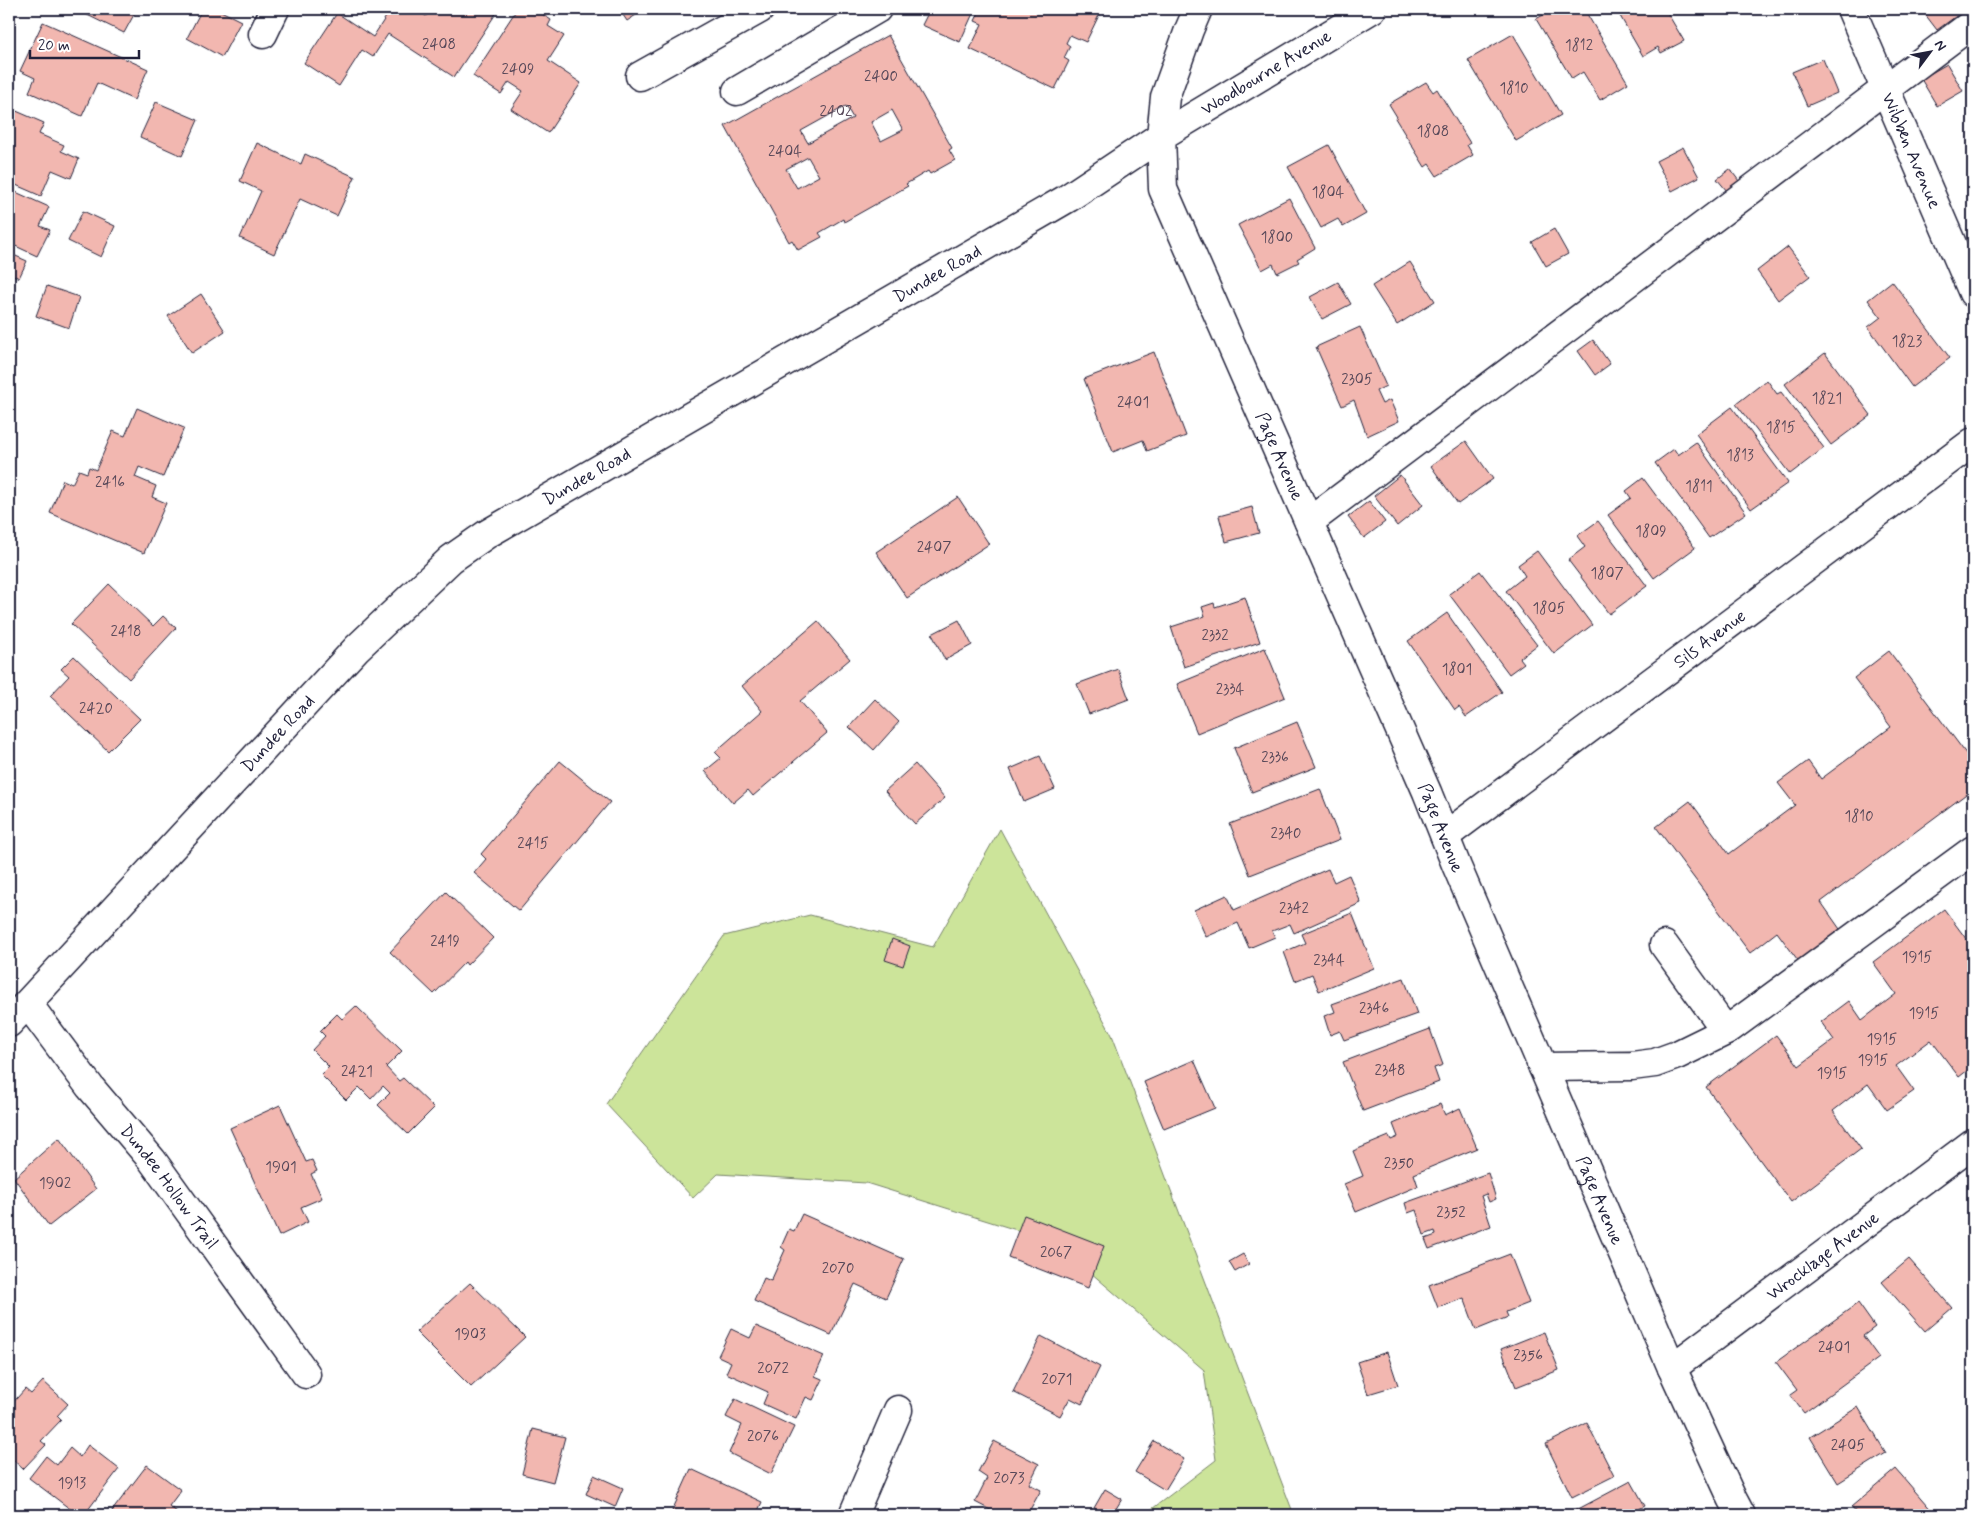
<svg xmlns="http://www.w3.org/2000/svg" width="1982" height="1524" font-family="Mynerve,sans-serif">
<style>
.green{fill:#cce49a;stroke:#77836a}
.building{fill:#f2b7b0;stroke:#22223b;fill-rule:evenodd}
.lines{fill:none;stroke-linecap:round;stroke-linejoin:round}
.minor-casing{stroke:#22223b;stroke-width:31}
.minor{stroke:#fff;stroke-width:28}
.labels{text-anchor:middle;stroke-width:4.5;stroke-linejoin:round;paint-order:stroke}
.number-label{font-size:15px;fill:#564758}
.street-label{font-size:18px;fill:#22223b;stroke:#fff}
</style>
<rect width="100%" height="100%" fill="#fff"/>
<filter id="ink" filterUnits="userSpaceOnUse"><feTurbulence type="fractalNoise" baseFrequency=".02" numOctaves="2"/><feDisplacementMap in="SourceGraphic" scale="10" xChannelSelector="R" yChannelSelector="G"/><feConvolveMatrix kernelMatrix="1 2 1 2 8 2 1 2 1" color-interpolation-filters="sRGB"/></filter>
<g filter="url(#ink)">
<polygon class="green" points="1000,829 1112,1035 1294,1515 1144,1515 1216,1460 1204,1370 1055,1242 866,1183 718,1174 693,1198 606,1104 724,936 810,915 933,947"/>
<g class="building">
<polygon points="75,9 137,9 124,33"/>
<polygon points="202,9 217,9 241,21 222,57 187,38"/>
<polygon points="391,9 415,9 426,16 431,9 499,9 454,77 388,34 373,57 362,50 339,86 304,63 337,13 373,37"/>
<polygon points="517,9 534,9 551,20 548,26 564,36 548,61 581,83 548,133 511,109 523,91 509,82 501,94 473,76"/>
<polygon points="619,9 645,9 627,21"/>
<polygon points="930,9 975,9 960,42 922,25"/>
<polygon points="978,9 1102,9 1086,42 1070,35 1066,43 1070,46 1064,58 1069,61 1055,89 970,49 982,24 975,21 980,10"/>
<polygon points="1554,9 1584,9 1628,83 1600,100 1583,72 1572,79 1536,19"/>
<polygon points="1616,9 1665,9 1684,41 1661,53 1658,47 1643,56"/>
<polygon points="1921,9 1966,9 1937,30"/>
<polygon points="43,22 148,69 134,100 97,83 82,116 29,92 35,78 20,71"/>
<polygon points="1513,34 1561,115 1516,141 1468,60"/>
<path d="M888,35L952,148L949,150L955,160L930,174L928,171L906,184L908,186L844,222L843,219L819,233L822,237L798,250L792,240L789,242L725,126ZM846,106L853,118L808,143L801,131ZM892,110L903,130L881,141L871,122ZM808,157L819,176L797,188L786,169Z"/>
<polygon points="1823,59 1837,93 1807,106 1792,72"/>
<polygon points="1947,64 1963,91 1937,106 1921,79"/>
<polygon points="1426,82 1433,92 1437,89 1470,143 1467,145 1473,155 1437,176 1429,164 1425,167 1395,118 1397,117 1389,104"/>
<polygon points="156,102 198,120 182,156 140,137"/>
<polygon points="14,110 44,123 39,134 64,145 61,151 79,159 71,178 52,170 41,196 9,182 9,122"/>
<polygon points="257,143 301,164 305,154 355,177 337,216 300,199 274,254 240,238 261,191 240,181"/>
<polygon points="1329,145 1366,214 1343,227 1338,219 1321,228 1288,167"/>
<polygon points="1683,147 1699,177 1672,191 1656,161"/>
<polygon points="1730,169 1739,181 1727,191 1717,179"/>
<polygon points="9,189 49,207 40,226 50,230 37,256 9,243"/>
<polygon points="1289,198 1315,248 1297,259 1299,262 1277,273 1273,264 1262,270 1238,225"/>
<polygon points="83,211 115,226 101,257 68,241"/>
<polygon points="1554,229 1568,254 1546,266 1532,242"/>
<polygon points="1788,247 1810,276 1778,300 1757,271"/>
<polygon points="9,253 27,261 19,278 9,273"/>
<polygon points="1410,262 1435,301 1397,325 1372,286"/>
<polygon points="1892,281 1950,358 1912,387 1868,327 1881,317 1868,300"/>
<polygon points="1338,282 1351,304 1322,319 1310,297"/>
<polygon points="47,286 79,297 69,328 36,316"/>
<polygon points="201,294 225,331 192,353 168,316"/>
<polygon points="1360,327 1386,386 1376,391 1382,404 1390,400 1399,421 1367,436 1354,400 1342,406 1316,347"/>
<polygon points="1593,340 1610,364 1595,375 1578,351"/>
<polygon points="1154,352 1186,436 1147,451 1143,440 1113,452 1084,379"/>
<polygon points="1825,353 1871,415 1831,445 1785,384"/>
<polygon points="1767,380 1777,394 1781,392 1824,448 1790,474 1736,404"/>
<polygon points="1732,407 1788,483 1751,509 1696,434"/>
<polygon points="137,408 184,428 163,477 139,467 135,477 156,486 152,497 166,503 144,553 50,513 63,480 72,484 79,470 87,473 89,467 96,470 113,431 125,436"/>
<polygon points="1466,441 1493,479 1458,504 1431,466"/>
<polygon points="1696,442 1746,513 1709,538 1655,463 1674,449 1678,455"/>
<polygon points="1400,475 1423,505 1397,526 1374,496"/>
<polygon points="1643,478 1695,548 1654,578 1608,515 1631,498 1626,491"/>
<polygon points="958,497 989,544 907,598 876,552"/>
<polygon points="1369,501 1385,522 1364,538 1348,517"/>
<polygon points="1252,507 1259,533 1226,542 1219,516"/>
<polygon points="1598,521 1647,586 1609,614 1568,560 1585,547 1577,536"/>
<polygon points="1537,551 1592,625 1554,654 1506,591 1525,576 1518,565"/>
<polygon points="1480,571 1537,645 1520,658 1524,663 1509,674 1449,594"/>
<polygon points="109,584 153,626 163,616 176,628 129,679 71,624"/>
<polygon points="1245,597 1260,642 1184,667 1171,627 1205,616 1202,607 1214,603 1215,607"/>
<polygon points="1447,613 1502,692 1466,717 1459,707 1455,710 1408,641"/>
<polygon points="959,620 972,645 945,660 932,634"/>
<polygon points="818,621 850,659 800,701 827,733 753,796 748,790 733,803 705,771 721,758 715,752 762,711 742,686"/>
<polygon points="1265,648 1285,697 1197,733 1177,684"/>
<polygon points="1889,651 1973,763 1973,789 1821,902 1842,932 1800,963 1777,932 1750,953 1656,827 1690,801 1729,854 1795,805 1778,783 1808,761 1821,779 1891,727 1854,678"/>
<polygon points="74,656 140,719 108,751 50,696 69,676 61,669"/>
<polygon points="1118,669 1129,699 1089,714 1077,684"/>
<polygon points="875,699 899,722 874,750 849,727"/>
<polygon points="1297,722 1316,767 1252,792 1234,748"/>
<polygon points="1040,756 1055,789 1024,802 1010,769"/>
<polygon points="560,761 610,802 519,911 474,873 486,859 481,854"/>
<polygon points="915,764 945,798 915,824 885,791"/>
<polygon points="1320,789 1340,840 1250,875 1230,824"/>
<polygon points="1328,869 1334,882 1349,875 1361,903 1294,933 1290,924 1272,931 1275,937 1249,948 1238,923 1206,937 1194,910 1227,895 1234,910"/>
<polygon points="446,892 493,938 467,965 465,962 434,994 390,952"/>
<polygon points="1944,909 1973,948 1973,1066 1959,1077 1931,1040 1896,1066 1914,1091 1887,1110 1868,1084 1833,1111 1861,1149 1791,1202 1706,1087 1776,1035 1799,1066 1834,1040 1821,1022 1849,1001 1862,1020 1896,994 1873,962"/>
<polygon points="1352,913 1374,968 1319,991 1312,974 1295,981 1284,952 1305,943 1301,934"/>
<polygon points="892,939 910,946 903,966 885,960"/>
<polygon points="1404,978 1417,1014 1344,1040 1340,1031 1330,1035 1324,1016 1335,1012 1332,1004"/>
<polygon points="356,1006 402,1051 386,1067 399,1081 403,1078 434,1108 408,1134 378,1105 390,1093 383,1086 371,1099 359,1087 346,1100 321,1075 329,1067 312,1050 325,1036 320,1031 337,1014 342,1019"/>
<polygon points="1430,1029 1443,1065 1434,1068 1439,1082 1363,1111 1343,1062"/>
<polygon points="1194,1060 1215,1108 1164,1129 1144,1082"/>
<polygon points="1440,1104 1445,1115 1460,1108 1477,1148 1414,1174 1418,1186 1356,1212 1344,1184 1363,1176 1353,1151 1389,1136 1391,1140 1398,1137 1393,1124"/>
<polygon points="280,1105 306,1162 312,1160 317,1171 311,1174 322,1198 301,1207 308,1222 279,1236 230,1128"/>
<polygon points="59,1138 96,1189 49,1226 14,1178"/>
<polygon points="1488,1173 1496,1199 1489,1202 1486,1194 1481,1196 1491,1226 1429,1249 1425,1239 1436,1235 1435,1231 1424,1235 1416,1210 1408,1213 1405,1203"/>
<polygon points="802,1214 904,1259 886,1298 855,1284 831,1335 754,1301 764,1278 771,1281 785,1250 781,1247 789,1229 794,1231"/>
<polygon points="1024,1215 1104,1246 1088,1288 1008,1257"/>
<polygon points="1243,1254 1249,1264 1235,1272 1229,1262"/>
<polygon points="1510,1254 1529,1303 1506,1312 1508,1317 1476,1330 1464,1298 1438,1308 1429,1285"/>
<polygon points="1909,1259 1952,1308 1925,1331 1882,1282"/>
<polygon points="470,1283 525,1337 471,1387 416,1332"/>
<polygon points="1858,1303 1875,1327 1863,1336 1879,1358 1804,1413 1790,1395 1797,1390 1776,1362"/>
<polygon points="756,1326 824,1356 815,1376 822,1379 822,1381 813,1400 806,1397 796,1419 763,1404 768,1392 726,1373 731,1362 718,1356 731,1329 750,1338"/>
<polygon points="1544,1332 1559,1370 1516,1387 1501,1349"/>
<polygon points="1041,1336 1100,1367 1082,1404 1070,1398 1060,1416 1013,1392"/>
<polygon points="1387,1352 1398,1385 1368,1394 1357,1362"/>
<polygon points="43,1381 68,1404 57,1416 61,1420 41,1441 46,1445 23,1469 9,1456 9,1407 25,1389 31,1394"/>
<polygon points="735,1399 794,1427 771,1474 729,1453 742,1425 726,1417"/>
<polygon points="1858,1407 1886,1453 1838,1483 1810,1437"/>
<polygon points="1587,1423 1614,1476 1572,1497 1546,1444"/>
<polygon points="533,1429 565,1437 553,1482 522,1474"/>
<polygon points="994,1441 1039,1464 1029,1484 1041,1490 1027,1515 1000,1515 975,1502 987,1478 978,1472"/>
<polygon points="1154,1441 1184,1459 1165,1490 1135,1472"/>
<polygon points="88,1445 119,1469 84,1515 78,1515 29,1478 46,1456 57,1465 70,1448 80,1457"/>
<polygon points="147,1465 181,1490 169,1506 181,1515 109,1515"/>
<polygon points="691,1469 762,1502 756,1515 681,1515 672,1511"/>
<polygon points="1896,1469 1933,1512 1929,1515 1858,1515 1851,1507"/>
<polygon points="594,1475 623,1488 615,1507 586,1494"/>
<polygon points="1631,1481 1645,1506 1639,1509 1642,1515 1567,1515"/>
<polygon points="1105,1489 1122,1499 1112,1515 1106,1515 1094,1508"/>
</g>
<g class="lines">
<g class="minor-casing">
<g id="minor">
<path id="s1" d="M1372,9L1161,136L1163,189L1427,792L1457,867L1672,1368L1732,1498L1741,1515"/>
<path id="s2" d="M1851,9L1973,293"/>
<polyline points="263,34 275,9"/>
<polyline points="640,76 760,9"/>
<polyline points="737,91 877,9"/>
<polyline points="1309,522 1973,23"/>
<path id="s3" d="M1445,836L1973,442"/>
<polyline points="1664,945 1726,1031"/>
<path id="s4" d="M28,1004L90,1087L152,1160L306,1374"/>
<path id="s5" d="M9,1023L357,648L451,559L487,534L1068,198L1161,136L1165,97L1189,30L1198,9"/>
<polyline points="1543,1067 1632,1066 1655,1063 1677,1055 1726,1031 1973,850"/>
<path id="s6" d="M1672,1368L1973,1143"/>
<polyline points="853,1515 898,1410"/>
</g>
</g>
<use href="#minor" class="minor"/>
</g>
</g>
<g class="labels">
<g class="number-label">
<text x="439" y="49">2408</text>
<text x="1579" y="50">1812</text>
<text x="518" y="74">2409</text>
<text x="881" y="81">2400</text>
<text x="1514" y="93">1810</text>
<text x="836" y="116">2402</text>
<text x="1433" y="136">1808</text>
<text x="785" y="156">2404</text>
<text x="1328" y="197">1804</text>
<text x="1277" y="242">1800</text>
<text x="1907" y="346">1823</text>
<text x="1357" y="384">2305</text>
<text x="1827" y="403">1821</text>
<text x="1133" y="407">2401</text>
<text x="1781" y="432">1815</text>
<text x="1740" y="460">1813</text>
<text x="110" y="487">2416</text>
<text x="1699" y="491">1811</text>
<text x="1651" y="536">1809</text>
<text x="934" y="552">2407</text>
<text x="1607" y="578">1807</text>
<text x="1549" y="613">1805</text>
<text x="126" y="636">2418</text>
<text x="1215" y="640">2332</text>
<text x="1457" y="674">1801</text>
<text x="1230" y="694">2334</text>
<text x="96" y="713">2420</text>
<text x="1275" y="762">2336</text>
<text x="1859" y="821">1810</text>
<text x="1286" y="838">2340</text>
<text x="533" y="848">2415</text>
<text x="1294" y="913">2342</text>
<text x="445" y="946">2419</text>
<text x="1917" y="962">1915</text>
<text x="1329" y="965">2344</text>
<text x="1374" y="1013">2346</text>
<text x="1924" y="1018">1915</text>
<text x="1882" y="1044">1915</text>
<text x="1873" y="1065">1915</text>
<text x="1390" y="1075">2348</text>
<text x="357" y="1076">2421</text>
<text x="1832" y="1078">1915</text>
<text x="1399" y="1168">2350</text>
<text x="281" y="1172">1901</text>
<text x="55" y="1188">1902</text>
<text x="1451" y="1217">2352</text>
<text x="1056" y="1257">2067</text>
<text x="838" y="1273">2070</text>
<text x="470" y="1339">1903</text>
<text x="1834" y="1352">2401</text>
<text x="1528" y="1360">2356</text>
<text x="773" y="1373">2072</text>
<text x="1057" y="1384">2071</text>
<text x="763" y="1441">2076</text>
<text x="1848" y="1450">2405</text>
<text x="1009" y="1483">2073</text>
<text x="72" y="1488">1913</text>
</g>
<g class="street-label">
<text transform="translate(1266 72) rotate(-31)" y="6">Woodbourne Avenue</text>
<text dy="6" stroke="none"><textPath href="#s2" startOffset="154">Wibben Avenue</textPath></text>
<text dy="6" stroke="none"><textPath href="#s5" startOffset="1205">Dundee Road</textPath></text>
<text dy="6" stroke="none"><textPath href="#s1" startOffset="591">Page Avenue</textPath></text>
<text dy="6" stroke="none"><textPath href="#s5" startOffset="800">Dundee Road</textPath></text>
<text dy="6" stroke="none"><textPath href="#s3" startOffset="330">Sils Avenue</textPath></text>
<text dy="6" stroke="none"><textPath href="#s5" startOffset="395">Dundee Road</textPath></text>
<text dy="6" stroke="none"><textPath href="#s1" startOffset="996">Page Avenue</textPath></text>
<text dy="6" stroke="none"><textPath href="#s4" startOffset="231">Dundee Hollow Trail</textPath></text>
<text dy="6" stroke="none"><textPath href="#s1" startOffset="1401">Page Avenue</textPath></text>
<text dy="6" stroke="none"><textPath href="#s6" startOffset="188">Wrocklage Avenue</textPath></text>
</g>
</g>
<rect width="1982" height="1524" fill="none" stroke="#fff" stroke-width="30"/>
<rect x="15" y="15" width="1952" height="1494" fill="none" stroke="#22223b" stroke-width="2" filter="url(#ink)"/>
<g transform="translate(1930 52) rotate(58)" stroke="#ffffff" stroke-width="4" paint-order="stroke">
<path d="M0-4L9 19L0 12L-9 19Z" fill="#22223b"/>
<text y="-8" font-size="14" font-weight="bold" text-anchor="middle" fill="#22223b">N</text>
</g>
<path d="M30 50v8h109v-8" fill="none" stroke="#22223b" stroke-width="2.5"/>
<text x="38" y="50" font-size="15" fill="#22223b" stroke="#ffffff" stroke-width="4" paint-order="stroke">20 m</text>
</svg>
